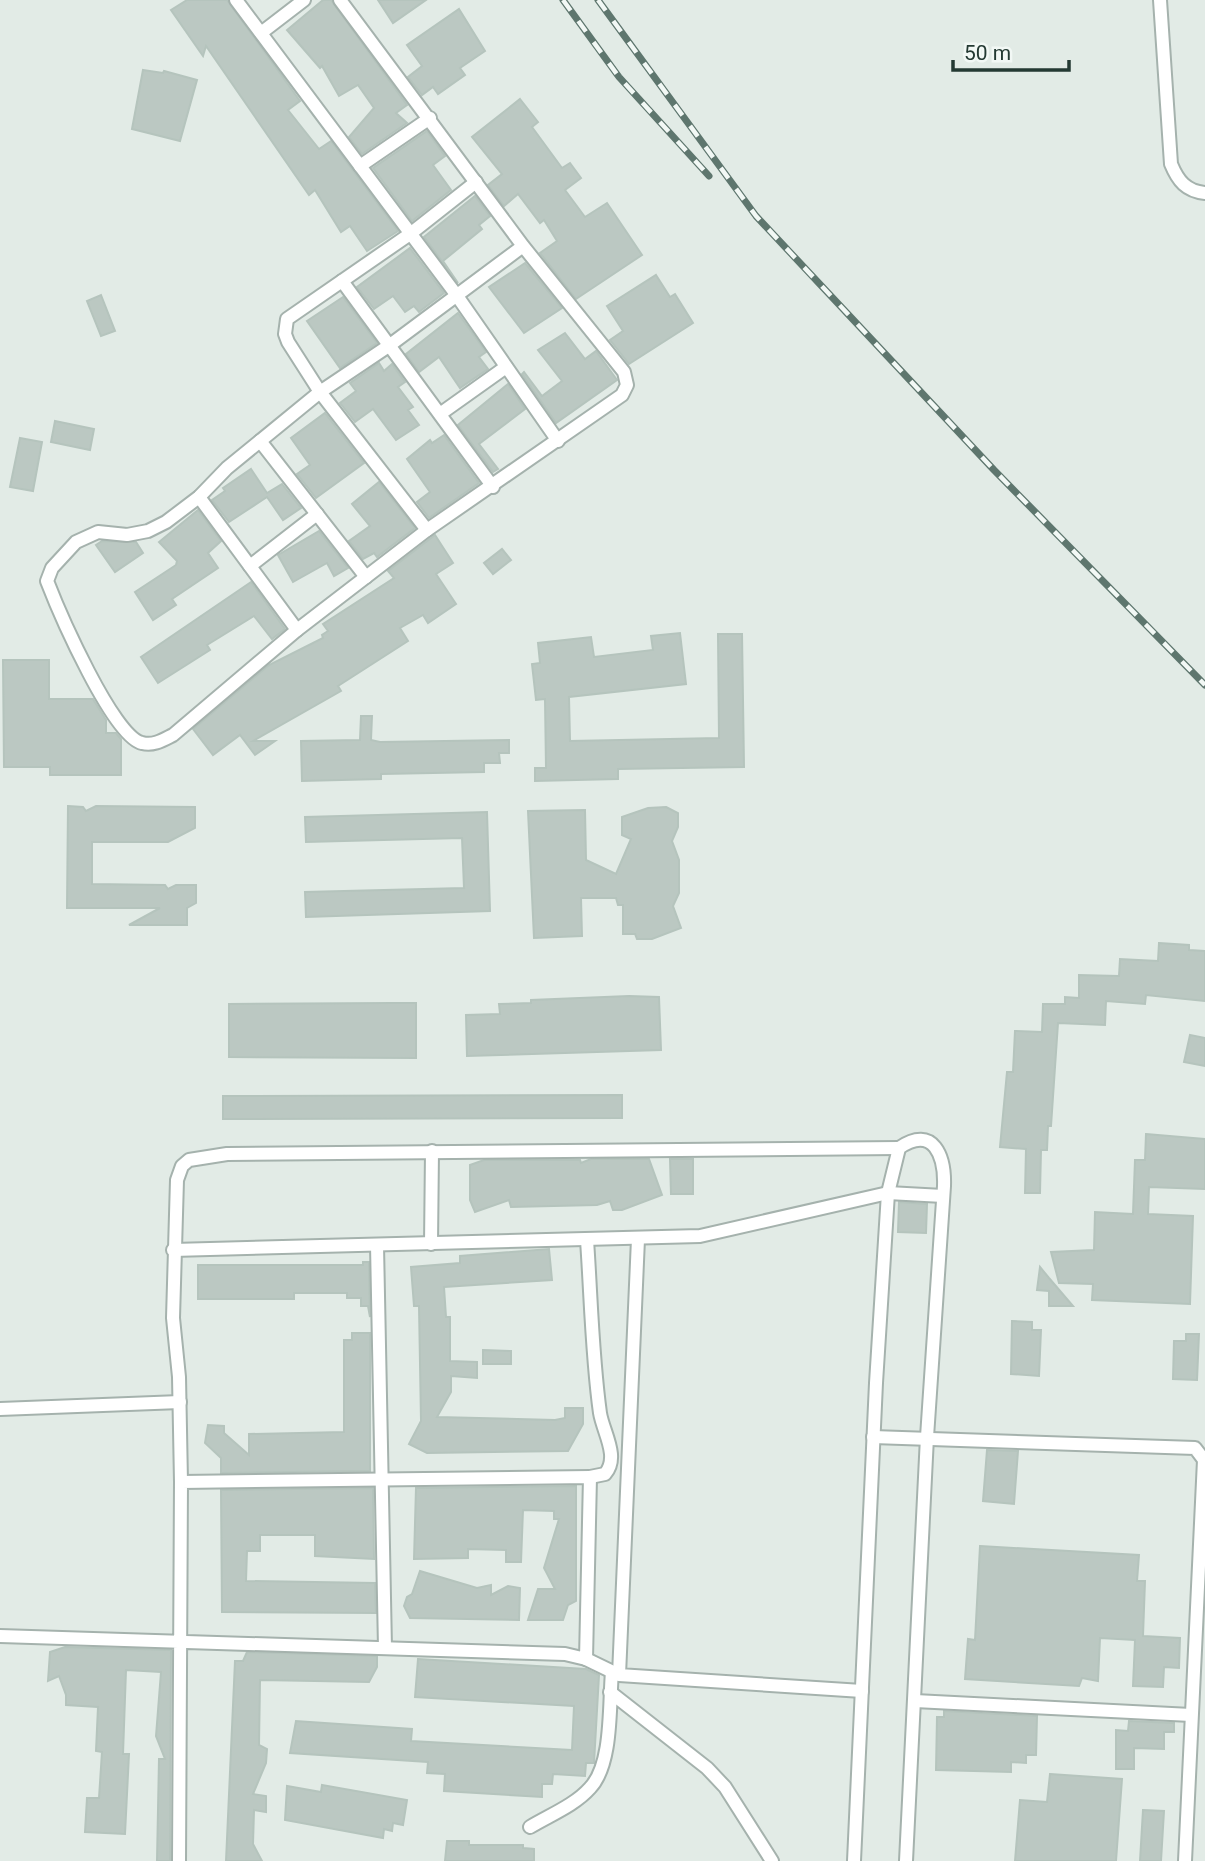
<svg xmlns="http://www.w3.org/2000/svg" width="1205" height="1861" font-family="Roboto,sans-serif">
<style>
.building{fill:#bbc8c2;stroke:#b5c4bd;stroke-width:2}
.lines{fill:none;stroke-linecap:round;stroke-linejoin:round}
.street-casing{stroke:#a5b2ad;stroke-width:16}
.street{stroke:#fff;stroke-width:12}
.rail-casing{stroke:#5e766e;stroke-width:7}
.rail{stroke:#f2f8f5;stroke-width:4.5;stroke-dasharray:13;stroke-linecap:butt}
</style>
<rect width="100%" height="100%" fill="#e2ebe6"/>
<g class="building">
<polygon points="187,0 227,0 300,101 288,110 319,149 331,141 398,231 367,251 350,226 341,232 315,190 309,195 206,46 203,56 171,10"/>
<polygon points="323,0 331,0 407,105 396,113 407,123 362,154 349,137 374,108 358,85 339,96 322,66 320,68 287,30"/>
<polygon points="378,0 426,0 393,23"/>
<polygon points="459,9 485,51 460,68 465,75 438,94 433,87 422,95 408,77 422,66 407,45"/>
<polygon points="143,70 163,73 164,71 197,80 180,141 132,129"/>
<polygon points="520,99 538,122 532,127 562,168 570,163 581,178 565,190 585,217 607,203 642,255 576,299 540,253 557,241 544,220 540,223 518,194 504,206 488,185 502,174 472,137"/>
<polygon points="427,131 445,156 433,165 451,190 412,221 373,168"/>
<polygon points="475,196 490,216 479,225 482,229 443,261 458,283 424,237"/>
<polygon points="410,248 444,293 419,312 414,306 405,312 393,296 374,309 357,287"/>
<polygon points="525,263 562,308 524,333 489,287"/>
<polygon points="656,275 670,297 675,294 693,323 629,364 610,340 623,331 607,306"/>
<polygon points="101,295 115,331 101,336 87,301"/>
<polygon points="343,297 377,343 340,368 307,321"/>
<polygon points="458,313 486,352 479,357 488,369 460,388 439,357 419,372 406,354"/>
<polygon points="565,333 585,359 596,351 617,380 556,423 522,374 524,372 542,396 562,381 538,350"/>
<polygon points="379,363 384,371 392,364 405,382 398,387 413,407 408,410 419,425 396,440 373,409 355,422 340,403 356,391 350,383"/>
<polygon points="508,384 525,409 479,444 498,469 493,472 458,425"/>
<polygon points="325,413 364,463 316,498 297,474 310,465 291,438"/>
<polygon points="55,421 94,429 90,450 51,442"/>
<polygon points="444,435 479,483 429,518 417,502 430,492 407,459 430,440 432,443"/>
<polygon points="20,438 42,442 33,491 10,487"/>
<polygon points="251,469 267,493 282,484 301,508 283,520 267,497 229,522 212,500 225,491 223,488"/>
<polygon points="379,482 415,528 377,557 374,553 363,559 349,541 370,526 352,504"/>
<polygon points="198,510 221,541 208,553 218,568 172,599 176,605 153,620 135,592 176,565 177,561 159,542"/>
<polygon points="319,531 348,568 334,576 327,563 293,582 278,555"/>
<polygon points="435,535 453,563 436,574 456,604 428,623 423,615 400,628 408,641 338,686 341,691 253,741 275,741 255,755 240,735 213,755 193,729 269,665 323,638 322,635 328,631 323,624 394,578 388,571"/>
<polygon points="102,541 136,542 143,553 115,572 96,545"/>
<polygon points="502,549 511,560 493,574 484,563"/>
<polygon points="251,582 285,629 272,639 254,616 207,645 210,650 158,683 141,657"/>
<polygon points="680,633 686,684 569,697 570,741 719,738 718,634 742,634 744,767 618,769 618,779 535,781 535,768 546,768 545,699 536,700 532,664 540,663 538,643 591,637 594,657 653,650 651,636"/>
<polygon points="3,660 49,660 49,699 93,699 106,720 106,733 116,733 121,739 121,775 50,775 50,767 4,767"/>
<polygon points="361,716 372,716 371,740 380,742 509,740 509,753 499,753 500,763 484,763 484,772 381,774 381,779 302,781 301,741 360,740"/>
<polygon points="68,806 83,807 86,811 96,806 195,807 195,828 168,842 92,842 92,884 165,885 168,889 176,885 196,885 196,903 187,908 187,925 129,925 160,908 67,908"/>
<polygon points="666,807 678,813 678,827 672,841 679,860 679,893 673,906 681,928 652,939 637,939 635,934 623,934 623,905 618,905 616,898 581,898 582,936 534,938 528,811 585,810 586,860 616,874 631,839 622,835 622,817 648,808"/>
<polygon points="487,812 490,911 306,917 305,892 464,888 462,838 306,842 305,817"/>
<polygon points="1159,943 1189,945 1189,950 1205,951 1205,1001 1146,995 1145,1004 1106,1001 1105,1025 1058,1023 1051,1126 1048,1126 1047,1150 1041,1150 1040,1193 1025,1193 1026,1149 1000,1147 1007,1072 1013,1072 1015,1031 1042,1032 1043,1004 1065,1004 1065,997 1079,998 1079,975 1119,976 1120,959 1158,961"/>
<polygon points="629,996 659,997 661,1050 467,1056 466,1015 500,1014 499,1004 531,1003 531,1000"/>
<polygon points="393,1003 416,1003 416,1058 229,1057 229,1004"/>
<polygon points="1190,1035 1205,1038 1205,1066 1184,1062"/>
<polygon points="622,1095 622,1118 223,1119 223,1096"/>
<polygon points="1146,1134 1205,1139 1205,1189 1149,1187 1148,1214 1193,1216 1190,1304 1092,1300 1093,1284 1059,1283 1051,1252 1094,1250 1095,1212 1133,1214 1135,1160 1145,1160"/>
<polygon points="591,1159 649,1159 662,1195 622,1210 613,1210 610,1201 597,1205 511,1207 509,1200 475,1212 470,1200 470,1165 484,1160 580,1160 581,1163"/>
<polygon points="670,1159 693,1159 693,1194 671,1194"/>
<polygon points="899,1202 927,1204 926,1233 898,1232"/>
<polygon points="549,1249 552,1280 444,1287 446,1317 450,1317 450,1361 477,1362 477,1378 451,1376 451,1392 437,1417 555,1420 565,1418 565,1408 583,1408 583,1424 568,1451 427,1453 409,1444 421,1421 419,1306 414,1306 411,1267 460,1263 460,1256"/>
<polygon points="363,1262 369,1262 370,1317 368,1306 361,1306 361,1298 347,1298 347,1293 294,1293 294,1299 198,1299 198,1265 363,1265"/>
<polygon points="1040,1267 1049,1278 1073,1306 1049,1306 1049,1291 1037,1290"/>
<polygon points="1012,1321 1032,1322 1032,1330 1041,1330 1039,1376 1011,1374"/>
<polygon points="352,1333 370,1333 370,1471 221,1473 221,1458 205,1443 208,1425 224,1426 224,1433 249,1455 249,1434 344,1432 344,1340 352,1340"/>
<polygon points="1186,1334 1199,1334 1197,1380 1173,1379 1174,1341 1186,1341"/>
<polygon points="483,1350 511,1351 511,1364 483,1364"/>
<polygon points="987,1450 1018,1451 1014,1504 983,1501"/>
<polygon points="576,1486 576,1601 568,1605 563,1620 528,1620 538,1589 555,1589 544,1568 559,1519 554,1519 554,1511 523,1510 521,1562 506,1562 506,1550 468,1549 468,1558 414,1559 416,1488"/>
<polygon points="373,1488 374,1559 315,1556 315,1535 260,1535 260,1551 247,1551 246,1581 375,1583 376,1613 222,1612 221,1490"/>
<polygon points="980,1546 1139,1555 1137,1581 1145,1581 1143,1636 1180,1638 1179,1668 1164,1667 1163,1687 1133,1686 1135,1640 1100,1638 1098,1681 1082,1678 1079,1686 965,1679 968,1639 975,1640"/>
<polygon points="420,1571 477,1588 491,1585 491,1595 508,1586 520,1588 519,1620 410,1618 404,1606 407,1597 412,1594"/>
<polygon points="65,1647 171,1650 170,1861 157,1861 159,1759 165,1759 156,1736 161,1672 126,1670 123,1754 129,1754 125,1834 85,1832 87,1798 99,1798 102,1752 96,1751 98,1707 66,1705 66,1695 59,1676 48,1681 50,1652"/>
<polygon points="247,1652 377,1656 377,1667 369,1682 260,1680 259,1745 267,1749 266,1763 253,1794 266,1796 266,1812 254,1810 253,1844 262,1861 226,1861 235,1661 243,1661"/>
<polygon points="418,1659 586,1669 599,1675 594,1763 586,1763 585,1776 553,1774 552,1784 542,1784 542,1797 444,1791 445,1774 427,1773 428,1762 290,1753 296,1721 412,1729 411,1741 572,1750 574,1706 415,1697"/>
<polygon points="944,1711 1037,1716 1036,1755 1026,1755 1026,1763 1011,1762 1011,1772 936,1770 937,1717 944,1717"/>
<polygon points="1129,1721 1174,1723 1174,1732 1164,1732 1164,1749 1134,1748 1134,1769 1116,1769 1116,1730 1128,1731"/>
<polygon points="1050,1774 1122,1779 1116,1861 1015,1861 1020,1800 1047,1802"/>
<polygon points="322,1785 407,1800 403,1825 393,1823 392,1831 384,1829 383,1838 285,1820 287,1786 321,1792"/>
<polygon points="1143,1810 1164,1811 1161,1861 1140,1861"/>
<polygon points="447,1841 469,1841 469,1845 523,1845 523,1848 534,1849 534,1861 445,1861"/>
</g>
<g class="lines">
<g class="street-casing">
<g id="street">
<polyline points="236,0 455,293 558,441"/>
<path d="M340,0L523,246L624,372L627,385L622,395L427,530L297,630L173,735C163,740 154,746 142,743C113,737 59,612 47,581L52,568L76,542L98,532L127,535L148,531L166,522L199,497L227,468L320,392L390,345L523,246"/>
<path d="M1160,0L1171,164C1178,181 1186,191 1205,193"/>
<polyline points="261,33 304,0"/>
<polyline points="360,166 430,118"/>
<polyline points="342,281 493,487"/>
<polyline points="440,414 506,367"/>
<polyline points="260,441 366,577"/>
<polyline points="199,497 297,630"/>
<polyline points="427,530 320,392 288,342 285,334 287,319 410,234 476,182"/>
<polyline points="250,566 317,514"/>
<polyline points="638,1239 619,1675 862,1691"/>
<path d="M587,1240C591,1297 592,1356 600,1413C603,1432 620,1457 605,1474L590,1477"/>
<polyline points="431,1244 432,1151"/>
<polyline points="377,1245 385,1648"/>
<polyline points="173,1250 700,1236 888,1193 943,1196"/>
<polyline points="0,1409 180,1402"/>
<polyline points="873,1437 1195,1448 1204,1460 1185,1861"/>
<polyline points="181,1482 179,1377 173,1318 177,1180 182,1166 189,1160 227,1154 899,1148"/>
<path d="M0,1636C188,1641 376,1647 565,1654L586,1659L590,1477L181,1482L179,1861"/>
<polyline points="586,1659 617,1674"/>
<polyline points="610,1692 707,1768 725,1787 772,1861"/>
<polyline points="915,1701 1191,1715"/>
<path d="M530,1827C550,1815 575,1805 590,1788C613,1764 609,1704 612,1672"/>
<path d="M854,1861L876,1383L888,1193L899,1148C934,1124 945,1157 944,1186L927,1437L906,1861"/>
</g>
</g>
<use href="#street" class="street"/>
<g class="rail-casing">
<g id="rail">
<polyline points="563,0 619,77 709,176"/>
<polyline points="598,0 756,216 994,470 1205,685"/>
</g>
</g>
<use href="#rail" class="rail"/>
</g>
<path d="M953 60v10h116v-10" fill="none" stroke="#243a33" stroke-width="3.5"/>
<text x="964" y="60" font-size="21" fill="#243a33" stroke="#f2f8f5" stroke-width="5" paint-order="stroke">50 m</text>
</svg>
